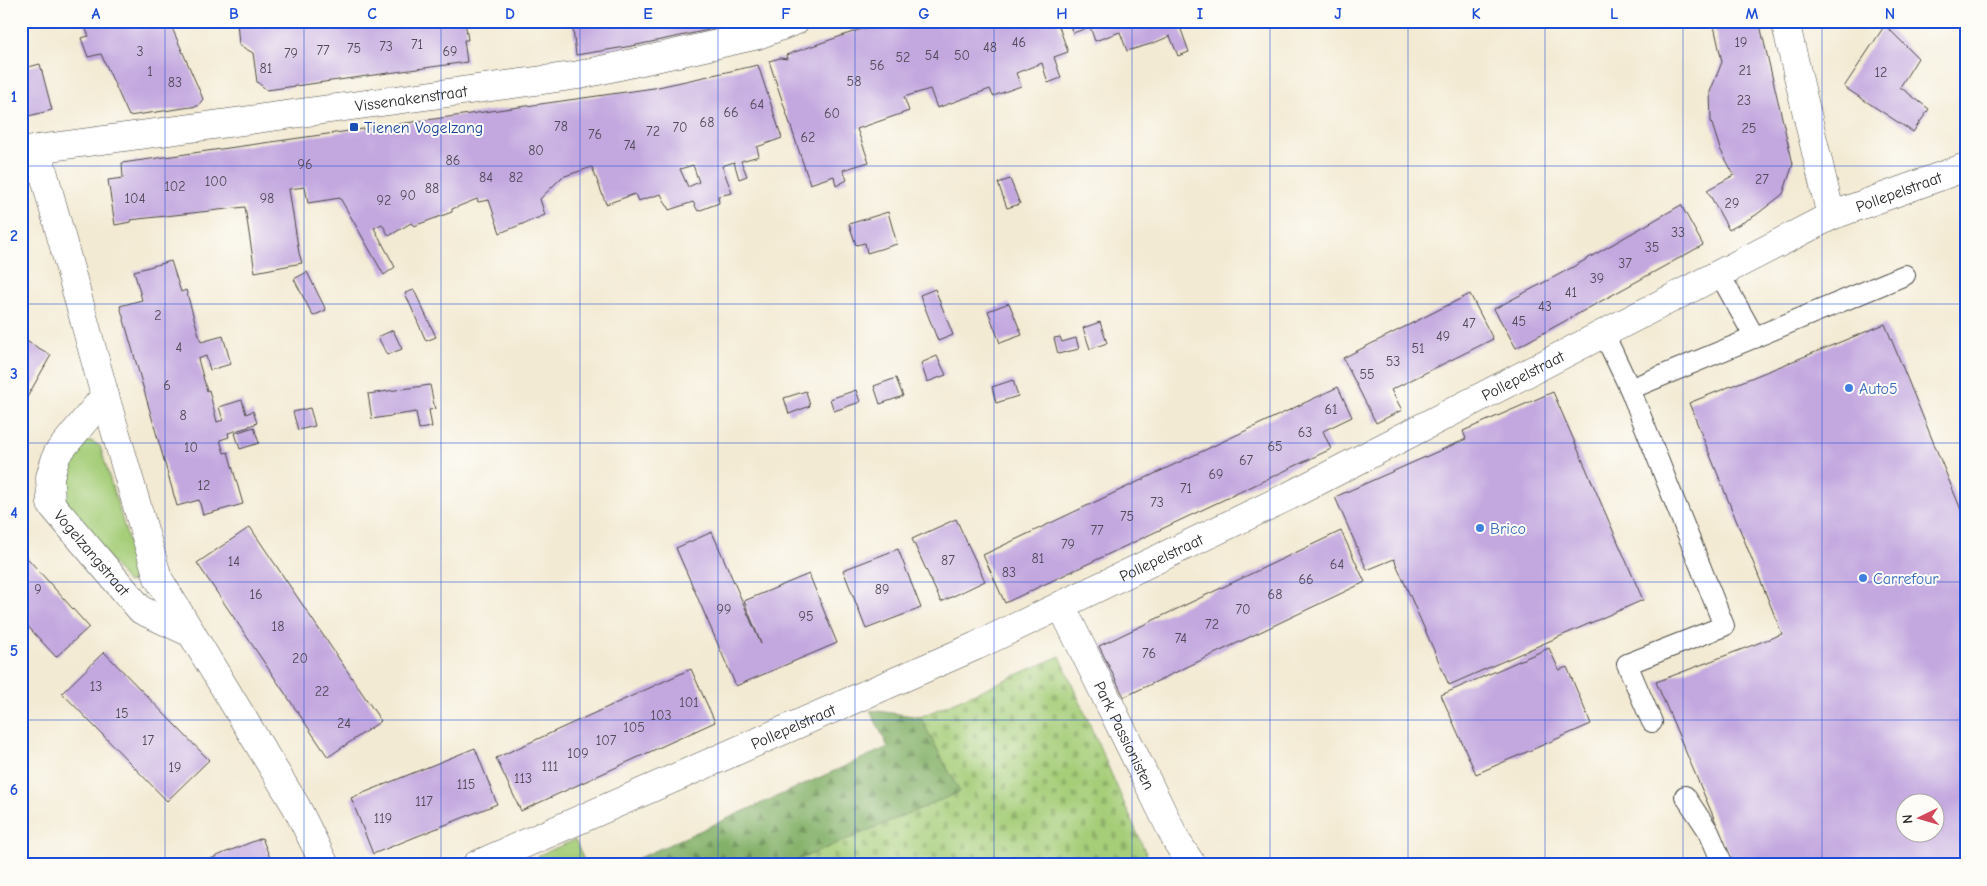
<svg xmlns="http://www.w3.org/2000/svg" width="1987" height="886" font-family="'Comic Neue',sans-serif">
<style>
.grass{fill:#a6ce79;stroke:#687c52}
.forest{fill:url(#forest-firs);stroke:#586e4a}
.cemetery{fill:url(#cemetery-stones);stroke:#687c52}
.building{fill:#c3a7df;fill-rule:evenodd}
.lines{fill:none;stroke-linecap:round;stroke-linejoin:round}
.service-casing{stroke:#494844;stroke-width:22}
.minor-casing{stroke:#494844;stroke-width:29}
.service{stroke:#fff;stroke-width:20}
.minor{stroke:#fff;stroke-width:28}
.grid{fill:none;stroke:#1d4ed8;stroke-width:1;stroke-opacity:0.55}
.transit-dot{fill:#1a4fb4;stroke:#fdfcf7;stroke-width:2}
.shop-dot{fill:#3f7fe0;stroke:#fdfcf7;stroke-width:2}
.labels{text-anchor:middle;stroke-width:4;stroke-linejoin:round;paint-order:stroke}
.number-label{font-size:14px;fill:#514a58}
.street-label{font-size:16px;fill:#2b2b2b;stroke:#fdfcf7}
.transit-label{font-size:16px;fill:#164399;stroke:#fdfcf7;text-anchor:start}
.shop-label{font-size:16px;fill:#366cbe;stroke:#fdfcf7;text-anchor:start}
.neatline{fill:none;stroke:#1d4ed8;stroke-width:2}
.grid-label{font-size:16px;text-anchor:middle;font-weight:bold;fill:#1d4ed8}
</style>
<defs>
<pattern id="forest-firs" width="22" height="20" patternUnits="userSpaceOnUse" patternTransform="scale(1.25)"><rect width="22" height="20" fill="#84b169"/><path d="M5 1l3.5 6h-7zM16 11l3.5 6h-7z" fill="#6c9057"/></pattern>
<pattern id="cemetery-stones" width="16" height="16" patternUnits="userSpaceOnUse" patternTransform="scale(1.25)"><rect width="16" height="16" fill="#a6ce79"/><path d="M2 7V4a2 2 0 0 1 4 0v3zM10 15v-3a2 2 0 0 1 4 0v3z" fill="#8fb169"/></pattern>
</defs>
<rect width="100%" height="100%" fill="#fdfcf7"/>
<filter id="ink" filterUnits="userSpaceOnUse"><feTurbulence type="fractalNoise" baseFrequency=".02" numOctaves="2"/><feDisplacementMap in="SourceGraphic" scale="10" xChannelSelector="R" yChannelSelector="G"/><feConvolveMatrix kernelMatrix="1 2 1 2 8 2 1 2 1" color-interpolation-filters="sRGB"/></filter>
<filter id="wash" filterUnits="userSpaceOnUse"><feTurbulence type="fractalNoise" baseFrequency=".0096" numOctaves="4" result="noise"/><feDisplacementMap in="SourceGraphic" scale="20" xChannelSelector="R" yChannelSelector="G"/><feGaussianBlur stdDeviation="1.12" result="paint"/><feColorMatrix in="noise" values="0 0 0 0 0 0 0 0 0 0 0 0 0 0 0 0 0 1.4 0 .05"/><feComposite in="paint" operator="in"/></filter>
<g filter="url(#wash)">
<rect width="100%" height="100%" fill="#f3ead3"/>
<g class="grass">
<polygon points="91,441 100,446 130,546 142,575 136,581 127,582 61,495 62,468 78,443"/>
<polygon points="575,840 586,865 538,865 539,855"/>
</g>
<polygon class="forest" points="870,710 920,717 960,792 786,865 623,865 888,747"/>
<polygon class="cemetery" points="1060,656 1151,865 786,865 960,792 920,717"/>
<g id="blocks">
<g class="building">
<polygon points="82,21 169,21 201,94 203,99 198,106 129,116 101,54 88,57 81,38 89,36"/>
<polygon points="237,21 465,21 468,40 464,40 467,62 267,90 257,82 253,53 239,45"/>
<polygon points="572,21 737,21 738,22 718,28 632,46 576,55"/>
<polygon points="885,21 1057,21 1068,52 1054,57 1061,78 1048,83 1042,63 1016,73 1021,86 993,96 990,89 937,108 930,89 904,97 909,111 857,129 869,162 843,170 847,180 836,186 834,176 810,184 769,61 780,58 787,59 786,55"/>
<polygon points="1068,21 1178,21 1189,52 1178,56 1170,36 1154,43 1127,51 1120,32 1095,41 1090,27 1073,33"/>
<polygon points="1713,21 1759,21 1793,164 1783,194 1756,215 1729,230 1707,190 1734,175 1720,149 1711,121 1710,92 1722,62"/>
<polygon points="1885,25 1918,58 1900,87 1929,109 1913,132 1844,87"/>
<polygon points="40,64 52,110 21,118 21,69"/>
<path d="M758,65L782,138L757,147L759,156L741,161L747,176L739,179L734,162L722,166L732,193L718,196L719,203L698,211L693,202L669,210L661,194L638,201L635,194L606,204L592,167L562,177L540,199L545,215L500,233L489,200L478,202L477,199L452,209V212L414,226L411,223L389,236L382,224L374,228L395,267L384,275L340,198L308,203L305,187L289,189L299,253L302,263L255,272L245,207L130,220L131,222L115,225L108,180L123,178L122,163L654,88ZM693,165L699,182L688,187L680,169Z"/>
<polygon points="1010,179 1020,204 1007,208 998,183"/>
<polygon points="1681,205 1703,245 1516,348 1494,309 1573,267"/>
<polygon points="888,212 897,244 867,253 865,243 856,245 849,224"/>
<polygon points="171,261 181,292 186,290 201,342 223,336 231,364 210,370 206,356 198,359 207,391 209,390 217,422 223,420 219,407 242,400 246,414 253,411 257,423 249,426 249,427 228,433 229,437 220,440 224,453 228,452 243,504 203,515 199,500 177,506 120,306 142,300 134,271"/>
<polygon points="307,272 326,310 313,316 294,279"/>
<polygon points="935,289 953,335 938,341 920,295"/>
<polygon points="414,290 436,337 426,341 405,293"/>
<polygon points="1470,294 1493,339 1391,390 1402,410 1376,423 1343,358"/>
<polygon points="1009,303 1022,335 1000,343 988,311"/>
<polygon points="1100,322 1107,343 1090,349 1083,328"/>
<path d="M1885,324L1966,522V865H1734L1656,682L1782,634L1689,403ZM1904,804H1934V834H1905Z"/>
<polygon points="393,330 402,349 387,355 378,337"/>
<polygon points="1060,337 1062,342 1076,338 1079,349 1058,354 1054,338"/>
<polygon points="21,338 51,355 21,408"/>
<polygon points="937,356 946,375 927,382 921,363"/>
<polygon points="896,378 903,396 880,404 874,386"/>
<polygon points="1013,380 1018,396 996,403 992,387"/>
<polygon points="430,385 435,409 429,410 432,427 419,429 416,412 372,419 368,394"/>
<polygon points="1338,387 1352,417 1323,431 1331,449 1005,603 983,555"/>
<polygon points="856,390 860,402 834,411 830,399"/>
<polygon points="806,391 810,406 789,414 784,398"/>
<polygon points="1553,392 1643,600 1449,685 1394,559 1367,570 1335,497 1466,439 1463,431"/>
<polygon points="310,408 315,426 298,430 293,412"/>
<polygon points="254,427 259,443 240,449 235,433"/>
<polygon points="956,519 985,581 941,602 912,539"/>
<polygon points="250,527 381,721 328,757 197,563"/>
<polygon points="1341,531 1365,582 1124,697 1099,646"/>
<polygon points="712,532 761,644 744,601 809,574 837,643 736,686 676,548"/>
<polygon points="898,549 921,608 866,629 843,570"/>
<polygon points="21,551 89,627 56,657 21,619"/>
<polygon points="1549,648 1559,670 1567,667 1591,724 1476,774 1441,695"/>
<polygon points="104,652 209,760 167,801 62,693"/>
<polygon points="691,669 715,722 521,811 496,758"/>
<polygon points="475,748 497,804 373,854 351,798"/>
<polygon points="262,838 273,865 197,865 224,853"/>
</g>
</g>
</g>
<g filter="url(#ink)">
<use href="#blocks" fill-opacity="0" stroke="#494844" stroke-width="1"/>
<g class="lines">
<g class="service-casing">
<g id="service">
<polyline points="1719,273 1755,338"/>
<polyline points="1604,334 1630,389 1724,626 1627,664 1652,722"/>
<polyline points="1630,389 1905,275"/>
<polyline points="1685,796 1709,832 1723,865"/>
</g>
</g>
<g class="minor-casing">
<g id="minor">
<polyline points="1785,21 1831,216"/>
<polyline points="37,149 105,396 158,578 296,806 325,865"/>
<path id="s1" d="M21,153L37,149L579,75L758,35L795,21"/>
<path id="s2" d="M105,396L57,454L50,477L51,504L141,610L191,633"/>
<path id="s3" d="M1061,605L1177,842L1192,865"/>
<path id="s4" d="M476,865L976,646L1289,496L1831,216L1966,167"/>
</g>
</g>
<use href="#service" class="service"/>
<use href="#minor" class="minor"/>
</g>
</g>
<path class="grid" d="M165,21V865M304,21V865M441,21V865M580,21V865M718,21V865M855,21V865M994,21V865M1132,21V865M1270,21V865M1408,21V865M1545,21V865M1683,21V865M1822,21V865M21,166H1966M21,304H1966M21,443H1966M21,582H1966M21,720H1966"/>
<rect class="transit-dot" x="349" y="122" width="10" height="10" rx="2.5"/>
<g class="shop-dot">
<circle cx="1849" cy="388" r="5"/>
<circle cx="1480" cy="528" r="5"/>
<circle cx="1863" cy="578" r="5"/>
</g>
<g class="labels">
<g class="number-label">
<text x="1019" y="47">46</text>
<text x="1741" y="47">19</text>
<text x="417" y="49">71</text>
<text x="386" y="51">73</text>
<text x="990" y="52">48</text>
<text x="354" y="53">75</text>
<text x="323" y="55">77</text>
<text x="140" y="56">3</text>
<text x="450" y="56">69</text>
<text x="291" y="58">79</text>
<text x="932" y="60">54</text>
<text x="962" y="60">50</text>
<text x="903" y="62">52</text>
<text x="877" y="70">56</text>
<text x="266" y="73">81</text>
<text x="1745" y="75">21</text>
<text x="150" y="76">1</text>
<text x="1881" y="77">12</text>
<text x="854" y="86">58</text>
<text x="175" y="87">83</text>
<text x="1744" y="105">23</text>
<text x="757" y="109">64</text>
<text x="731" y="117">66</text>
<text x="832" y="118">60</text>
<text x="707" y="127">68</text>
<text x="561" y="131">78</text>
<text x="680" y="132">70</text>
<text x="1749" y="133">25</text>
<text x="653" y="136">72</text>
<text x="595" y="139">76</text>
<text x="808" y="142">62</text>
<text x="630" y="150">74</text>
<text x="536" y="155">80</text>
<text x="453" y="165">86</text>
<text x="305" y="169">96</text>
<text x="486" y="182">84</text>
<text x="516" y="182">82</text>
<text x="1762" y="184">27</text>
<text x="216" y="186">100</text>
<text x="175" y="191">102</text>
<text x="432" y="193">88</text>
<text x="408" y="200">90</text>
<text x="135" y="203">104</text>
<text x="267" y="203">98</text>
<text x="384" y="205">92</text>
<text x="1732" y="208">29</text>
<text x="1678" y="237">33</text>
<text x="1652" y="252">35</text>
<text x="1625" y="268">37</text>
<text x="1597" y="283">39</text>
<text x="1571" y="297">41</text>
<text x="1545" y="311">43</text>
<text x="158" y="320">2</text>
<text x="1519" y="326">45</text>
<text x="1469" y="328">47</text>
<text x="1443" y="341">49</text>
<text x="179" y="352">4</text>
<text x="1418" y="353">51</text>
<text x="1393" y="366">53</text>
<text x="1367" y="379">55</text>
<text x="167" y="390">6</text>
<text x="1331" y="414">61</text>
<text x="183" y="420">8</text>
<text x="1305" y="437">63</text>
<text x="1275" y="451">65</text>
<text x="191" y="452">10</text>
<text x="1246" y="465">67</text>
<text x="1216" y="479">69</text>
<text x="204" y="490">12</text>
<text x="1186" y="493">71</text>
<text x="1157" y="507">73</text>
<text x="1127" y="521">75</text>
<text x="1097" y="535">77</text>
<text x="1068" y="549">79</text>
<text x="1038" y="563">81</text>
<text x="948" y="565">87</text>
<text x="234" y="566">14</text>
<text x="1337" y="569">64</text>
<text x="1009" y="577">83</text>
<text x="1306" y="584">66</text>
<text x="38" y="594">9</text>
<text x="882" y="594">89</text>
<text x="256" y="599">16</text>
<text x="1275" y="599">68</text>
<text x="724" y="614">99</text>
<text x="1243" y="614">70</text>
<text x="806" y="621">95</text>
<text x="1212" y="629">72</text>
<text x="278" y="631">18</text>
<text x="1181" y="643">74</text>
<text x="1149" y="658">76</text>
<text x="300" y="663">20</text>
<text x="96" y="691">13</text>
<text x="322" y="696">22</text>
<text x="689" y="707">101</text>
<text x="122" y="718">15</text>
<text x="661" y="720">103</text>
<text x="344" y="728">24</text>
<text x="634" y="732">105</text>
<text x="148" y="745">17</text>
<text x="606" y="745">107</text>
<text x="578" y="758">109</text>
<text x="550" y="771">111</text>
<text x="175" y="772">19</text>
<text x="523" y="783">113</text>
<text x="466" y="789">115</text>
<text x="424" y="806">117</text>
<text x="383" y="823">119</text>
</g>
<g class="street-label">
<text dy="6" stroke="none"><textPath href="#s1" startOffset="394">Vissenakenstraat</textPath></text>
<text dy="6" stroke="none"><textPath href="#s4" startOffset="1575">Pollepelstraat</textPath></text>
<text dy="6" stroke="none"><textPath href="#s4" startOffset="1156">Pollepelstraat</textPath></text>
<text dy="6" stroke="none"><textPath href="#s2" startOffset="190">Vogelzangstraat</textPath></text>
<text dy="6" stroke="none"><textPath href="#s4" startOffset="751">Pollepelstraat</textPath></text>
<text dy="6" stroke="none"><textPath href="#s4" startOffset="346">Pollepelstraat</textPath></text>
<text dy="6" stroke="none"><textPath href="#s3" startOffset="145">Park Passionisten</textPath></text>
</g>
<g class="transit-label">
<text x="364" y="133">Tienen Vogelzang</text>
</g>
<g class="shop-label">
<text x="1859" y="394">Auto5</text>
<text x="1490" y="534">Brico</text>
<text x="1873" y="584">Carrefour</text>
</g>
</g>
<rect width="1987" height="886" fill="none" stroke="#fdfcf7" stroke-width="55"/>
<g transform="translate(1920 818) rotate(265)"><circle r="24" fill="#fdfcf7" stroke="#a9a8a5"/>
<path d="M0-4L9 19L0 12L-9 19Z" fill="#d1495b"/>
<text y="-8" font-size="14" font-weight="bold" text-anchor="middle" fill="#2b2b2b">N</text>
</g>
<rect x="28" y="28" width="1932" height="830" class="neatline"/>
<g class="grid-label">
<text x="96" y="19">A</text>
<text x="234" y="19">B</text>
<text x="372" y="19">C</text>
<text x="510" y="19">D</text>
<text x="648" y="19">E</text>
<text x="786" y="19">F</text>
<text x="924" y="19">G</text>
<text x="1062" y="19">H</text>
<text x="1200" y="19">I</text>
<text x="1338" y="19">J</text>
<text x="1476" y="19">K</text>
<text x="1614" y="19">L</text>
<text x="1752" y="19">M</text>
<text x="1890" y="19">N</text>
<text x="14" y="102">1</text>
<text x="14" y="241">2</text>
<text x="14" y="379">3</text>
<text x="14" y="518">4</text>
<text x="14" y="656">5</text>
<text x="14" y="795">6</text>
</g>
</svg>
